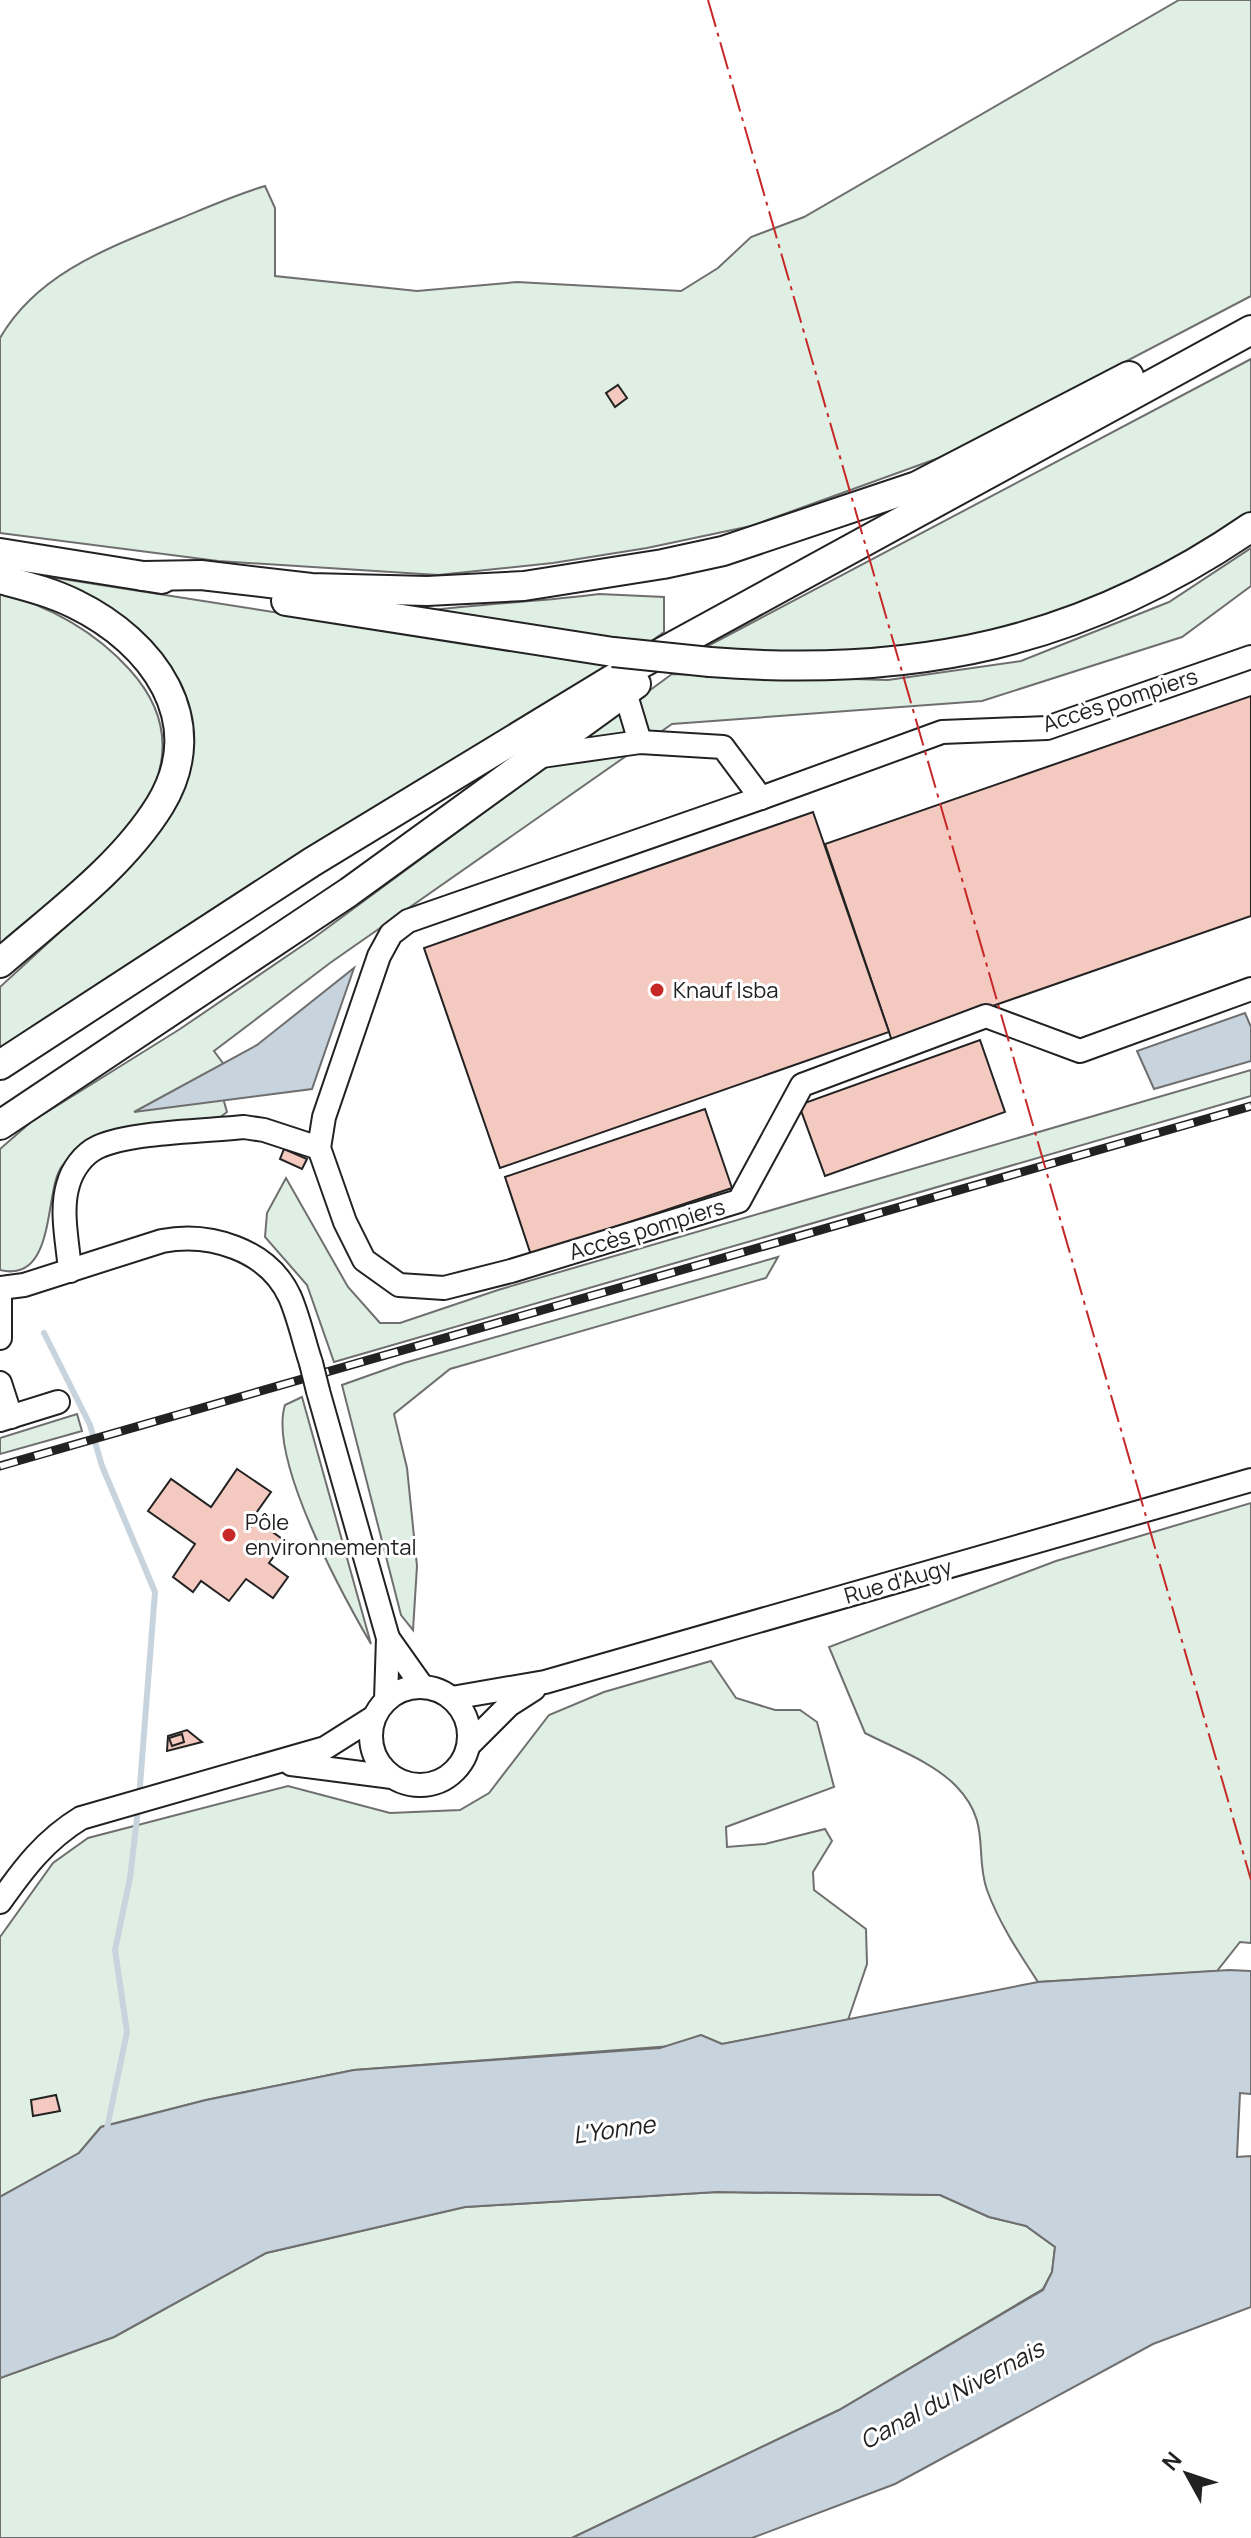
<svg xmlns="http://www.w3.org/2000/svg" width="1251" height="2538" font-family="Manrope,sans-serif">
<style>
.green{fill:#e0efe3;stroke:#6f6f6f;stroke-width:2}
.water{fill:#c7d3dd;stroke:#6f6f6f;stroke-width:2}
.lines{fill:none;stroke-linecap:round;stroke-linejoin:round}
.stream{stroke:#c7d3dd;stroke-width:6}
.building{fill:#f3c9c0;stroke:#222;stroke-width:2}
.minor-casing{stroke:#222;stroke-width:26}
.major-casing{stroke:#222;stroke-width:32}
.minor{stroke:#fff;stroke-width:22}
.major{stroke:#fff;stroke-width:28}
.rail-casing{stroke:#222;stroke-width:9}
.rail{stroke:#fff;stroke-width:6;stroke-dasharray:18;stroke-linecap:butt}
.minor-bridge-casing{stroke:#222;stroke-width:26;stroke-linecap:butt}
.major-bridge-casing{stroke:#222;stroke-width:32;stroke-linecap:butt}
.minor-bridge{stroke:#fff;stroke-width:22}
.major-bridge{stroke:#fff;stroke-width:28}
.power{stroke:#c62828;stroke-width:2;stroke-dasharray:28 6 4 6;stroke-linecap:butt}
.poi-dot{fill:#c62828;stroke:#fff;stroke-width:3}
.labels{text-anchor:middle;stroke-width:6;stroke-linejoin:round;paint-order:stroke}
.street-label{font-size:22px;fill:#222;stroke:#fff}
.poi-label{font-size:22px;fill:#222;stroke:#fff;text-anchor:start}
.water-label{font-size:24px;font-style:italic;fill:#222;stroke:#fff}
</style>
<rect width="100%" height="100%" fill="#fff"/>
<g class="green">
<path d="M1179,0H1251V296L947,455L751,526L647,548L553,563L438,575L218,561L0,533V338C38,272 111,247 179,219C208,207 235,195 265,186L275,208V276L417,291L517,282L681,291L718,268L751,237L804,217Z"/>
<polygon points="1251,359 1251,517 1140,584 1043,621 953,645 762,655 704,648"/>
<path d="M1251,548V586L1182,637L982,701L672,724L330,963L214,1051L233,1077L219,1084L227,1112L218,1119C167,1126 95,1122 62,1166C44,1189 57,1284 0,1270V1149L31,1122L180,1029L315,937L672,674L888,680L1021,661L1169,602Z"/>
<polygon points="5,570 618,666 0,1051 0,987 110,886 164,825 193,748 177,684"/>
<path d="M0,593C50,606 96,632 130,670C230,781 76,884 0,951Z"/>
<path d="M599,594L664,597V632L649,643L426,611C483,603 541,602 599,594Z"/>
<polygon points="1251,1070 1251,1096 334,1362 307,1285 265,1237 267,1213 286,1178 348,1287 380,1323 400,1323 498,1290"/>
<polygon points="778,1257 766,1278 450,1369 394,1414 407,1468 417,1566 413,1630 401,1615 342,1385 404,1363"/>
<path d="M302,1397L371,1644C342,1594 268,1459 285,1405Z"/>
<polygon points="77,1414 82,1431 0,1454 0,1438"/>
<path d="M1251,1503V1943L1240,1942L1217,1971L1038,1982C1019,1953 999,1923 987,1890C974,1853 992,1823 956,1786C933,1762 894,1748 865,1733L829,1647L1056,1561Z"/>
<polygon points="711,1661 736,1698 775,1710 800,1710 817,1722 834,1787 726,1827 727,1847 765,1844 825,1829 832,1841 813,1872 814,1890 866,1929 867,1964 848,2020 722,2044 701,2035 672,2046 354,2070 206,2100 101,2127 79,2153 0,2197 0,1937 53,1863 88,1838 288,1786 390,1813 460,1810 489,1793 549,1715 604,1692"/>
<polygon points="717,2192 940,2195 989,2217 1026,2226 1055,2247 1052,2272 1043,2289 839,2410 572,2538 0,2538 0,2378 114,2337 266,2253 465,2207"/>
</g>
<g class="water">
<polygon points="354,968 312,1089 134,1112 257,1045"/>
<polygon points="1245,1013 1251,1027 1251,1061 1154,1089 1137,1051"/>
<polygon points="1229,1970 1251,1971 1251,2094 1240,2093 1237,2157 1251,2156 1251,2307 1153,2344 895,2484 752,2538 572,2538 839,2410 1043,2290 1052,2272 1055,2247 1026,2226 989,2217 940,2195 717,2192 465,2207 266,2253 114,2337 0,2378 0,2197 79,2153 101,2127 206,2100 354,2070 660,2048 701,2035 722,2044 1038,1982"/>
</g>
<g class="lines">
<g class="stream">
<polyline points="44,1333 90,1425 102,1466 155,1592 139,1798"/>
<polyline points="106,2133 127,2032 115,1950 130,1878 138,1809"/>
</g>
</g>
<g class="building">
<polygon points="618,385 627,398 615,407 606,393"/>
<polygon points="1251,696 1251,916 892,1041 825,844"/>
<polygon points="813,812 889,1032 500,1168 424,948"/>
<polygon points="980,1040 1005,1112 825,1176 799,1105"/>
<polygon points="705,1109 732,1188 531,1255 505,1177"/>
<polygon points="284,1149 307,1159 302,1169 280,1159"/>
<polygon points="237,1469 271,1492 247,1526 249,1529 256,1520 285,1541 269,1563 288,1577 273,1598 246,1579 229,1601 201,1581 193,1592 173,1577 195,1544 148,1511 171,1479 211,1507"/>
<polygon points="187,1730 202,1742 167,1751 168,1736"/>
<polygon points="182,1734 184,1742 172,1746 169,1738"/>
<polygon points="56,2095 60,2111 33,2116 31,2100"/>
</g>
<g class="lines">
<g class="minor-casing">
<g id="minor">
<polyline points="625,692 640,742"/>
<polyline points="542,756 640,742 723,747 761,798 942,732 1047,728 1251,657"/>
<polyline points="761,798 408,921 391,934 379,956 324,1117 319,1148 345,1222 364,1260 399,1285 444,1288 511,1271 739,1201 802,1085 986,1016 1080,1051 1251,989"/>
<path d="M70,1271C68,1244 60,1211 68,1185C72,1170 83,1154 98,1147C130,1132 206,1131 244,1127L264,1130L319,1148"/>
<path d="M0,1288L24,1285L162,1241C209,1232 268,1249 290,1297C299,1318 304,1342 311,1363"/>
<polyline points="0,1338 0,1288"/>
<polyline points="0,1383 11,1417"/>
<polyline points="318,1391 388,1638 386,1700"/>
<polyline points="0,1420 58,1402"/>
<polyline points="388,1638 422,1686"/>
<circle cx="420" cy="1736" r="49"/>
<polyline points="452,1698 545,1682 1251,1480"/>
<polyline points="469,1745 509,1705 534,1689"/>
<polyline points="291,1764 392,1777"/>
<path d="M0,1902C24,1868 45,1840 81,1818L325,1748L374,1717"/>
</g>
</g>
<g class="major-casing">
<g id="major">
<polyline points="0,553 162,579"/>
<polyline points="143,576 201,575 311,588 427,591 524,586 663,564 723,551 917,486 1129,376"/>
<path d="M0,579C26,586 51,592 75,604C153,642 211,721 160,805C121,868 55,915 0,963"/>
<polyline points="286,601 613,652"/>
<path d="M710,662C914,678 1081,644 1251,527"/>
<polyline points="0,1065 312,862 613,679 1251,330"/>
<polyline points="0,1125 349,892 636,684"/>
</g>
</g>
<use href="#minor" class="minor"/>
<use href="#major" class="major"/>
<g class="rail-casing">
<polyline id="rail" points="0,1466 1251,1106"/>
</g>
<use href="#rail" class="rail"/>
<g class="minor-bridge-casing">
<polyline id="minor-bridge" points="311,1363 318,1391"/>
</g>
<g class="major-bridge-casing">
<polyline id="major-bridge" points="613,652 710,662"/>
</g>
<use href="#minor-bridge" class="minor-bridge"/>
<use href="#major-bridge" class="major-bridge"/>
<polyline class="power" points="708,0 1251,1880"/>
</g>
<g class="poi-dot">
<circle cx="657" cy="990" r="8"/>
<circle cx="229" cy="1535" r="8"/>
</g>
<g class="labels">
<g class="street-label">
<text transform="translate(1120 700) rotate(-18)" y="8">Accès pompiers</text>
<text transform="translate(647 1229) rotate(-17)" y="8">Accès pompiers</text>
<text transform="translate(898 1581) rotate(-16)" y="8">Rue d'Augy</text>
</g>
<g class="poi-label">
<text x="673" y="998">Knauf Isba</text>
<text x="245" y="1530">Pôle<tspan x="245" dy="25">environnemental</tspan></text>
</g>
<g class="water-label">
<text transform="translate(614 2130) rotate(-8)" y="8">L'Yonne</text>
<text transform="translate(952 2395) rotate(-28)" y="8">Canal du Nivernais</text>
</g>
</g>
<g transform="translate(1187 2474) rotate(310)" stroke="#ffffff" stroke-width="6" paint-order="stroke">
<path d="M0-6L14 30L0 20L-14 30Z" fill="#222222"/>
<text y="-12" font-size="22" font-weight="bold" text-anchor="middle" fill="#222222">N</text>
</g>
</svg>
